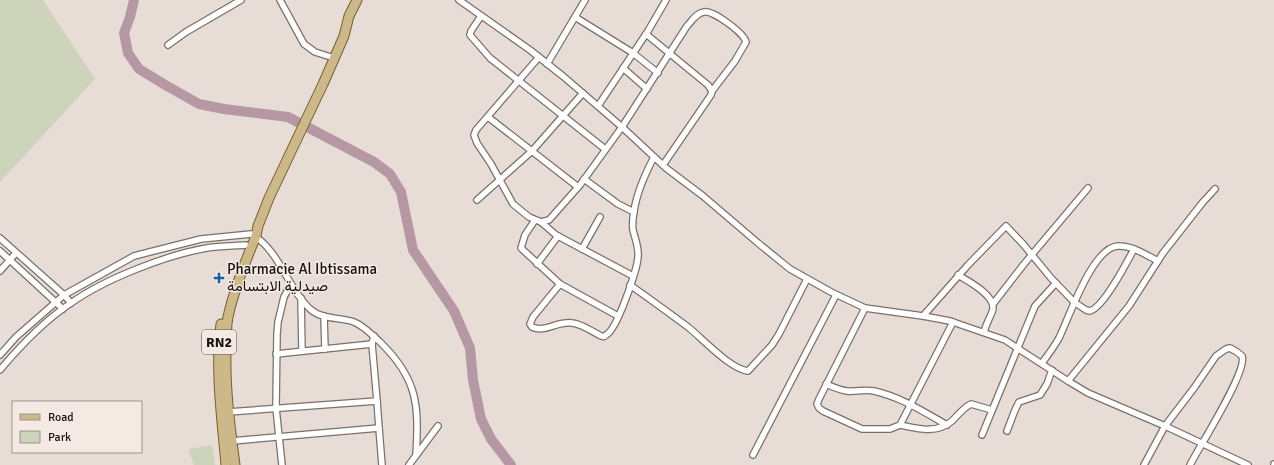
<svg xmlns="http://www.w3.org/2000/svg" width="1274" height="465" font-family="Signika,Vazirmatn,sans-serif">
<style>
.green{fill:#ced4bb}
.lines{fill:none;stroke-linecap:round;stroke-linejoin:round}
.river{stroke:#b697a4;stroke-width:10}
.street-casing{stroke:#7a716b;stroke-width:8}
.primary-casing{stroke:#765f2a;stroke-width:11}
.street{stroke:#fff;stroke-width:5.5}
.primary{stroke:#ccb888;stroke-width:9}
.poi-dot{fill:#1e5cad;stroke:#f4eae3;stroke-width:1.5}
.labels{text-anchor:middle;stroke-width:3;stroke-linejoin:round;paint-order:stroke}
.shield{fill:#f4eae3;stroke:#58534f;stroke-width:1}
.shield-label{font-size:14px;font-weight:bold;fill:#15120f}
.poi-label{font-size:15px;fill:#15120f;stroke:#f4eae3;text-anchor:start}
</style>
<rect width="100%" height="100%" fill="#e7dcd6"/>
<g class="green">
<polygon points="0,0 43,0 95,79 0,182"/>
<polygon points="212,445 215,465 194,465 188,449"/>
</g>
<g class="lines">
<polyline class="river" points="134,0 130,17 124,33 128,53 139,69 167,86 199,104 224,109 288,117 374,162 390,174 401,192 413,250 454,311 470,348 473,380 481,419 491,439 511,465"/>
<g class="street-casing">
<g id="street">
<polyline points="280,0 304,44 315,52 334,58"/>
<polyline points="459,0 530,50 564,77 622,127 666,168 703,196 758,243 790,269 831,292 865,308 923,316 950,321 1005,340 1068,381 1088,393 1165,426 1248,465"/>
<polyline points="481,16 471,31 470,35 490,58 605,149"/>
<polyline points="575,17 633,53 658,73"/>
<polyline points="646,34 708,85 712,91 711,95 663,165"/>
<polyline points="168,45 186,32 241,0"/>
<path d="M539,57L476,130L474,135L477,143L491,164L513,204L529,217L541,222L549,220L580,185L622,127L687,26C692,21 696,13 704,12C713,10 744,33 746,42L735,61L712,91"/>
<polyline points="547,64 585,0"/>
<polyline points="623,68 647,89"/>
<polyline points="598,106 648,31 666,0"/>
<polyline points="488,117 578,187"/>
<polyline points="584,179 618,204 634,212"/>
<polyline points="477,200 532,151 583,93"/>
<polyline points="535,220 525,235 521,248 523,250 560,284 618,316"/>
<polyline points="541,222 556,235 633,276"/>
<polyline points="0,238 64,295 71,303"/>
<polyline points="582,249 600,217"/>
<polyline points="0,251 63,309"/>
<polyline points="537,264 558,236"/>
<polyline points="0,271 16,253"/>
<path d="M958,275C968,281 995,295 993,309C991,316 986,324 984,332"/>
<path d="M560,284L533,317L530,324L532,327C545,333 557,321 572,323C582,324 591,331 601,336C604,337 604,337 606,335C617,330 637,270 638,257C639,247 635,239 633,230C632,224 633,217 634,211C637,192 645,174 654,157"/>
<path d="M630,285C650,299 669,313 688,327C703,339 730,369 748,371L772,345L779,334L807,279"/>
<polyline points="301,298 302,351"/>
<polyline points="993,304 1024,264 1088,188"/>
<polyline points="865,308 819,399 817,404 819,408 823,411 862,429 890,429 900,425 953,322"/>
<polyline points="324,316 325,349"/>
<path d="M923,316L968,265L1006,226L1023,244L1051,278L1074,302L1086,310L1090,311C1104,307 1127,262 1134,249"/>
<polyline points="276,354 372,344"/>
<path d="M0,355L16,337L64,295L134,256L201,239L251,234C280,250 287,288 310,309C322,320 340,317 354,322C364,326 372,335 380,342C418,379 419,405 416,455"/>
<path d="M1042,363C1048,355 1054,347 1059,338C1069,318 1093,245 1119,246C1133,246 1146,255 1158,261"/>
<path d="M0,370C21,345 44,321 71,303C105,279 166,255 207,248C220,246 233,246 246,245"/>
<polyline points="1068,381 1129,306 1163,253 1203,202 1215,189"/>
<path d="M826,384C833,387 839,390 847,391C856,392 865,389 874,391C901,397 924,412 947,425"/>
<polyline points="377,401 379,428"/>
<polyline points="228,412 377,401 372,344 374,336"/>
<path d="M900,425C919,429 936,434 952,421C958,415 963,408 971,404L992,410"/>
<polyline points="1007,431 1015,410 1019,402 1040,395 1047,384 1052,370"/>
<polyline points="982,435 1035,306 1056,283"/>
<polyline points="232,441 379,428 382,465"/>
<polyline points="753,455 836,295"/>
<polyline points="282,465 276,408 277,334 278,322 284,297 291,284"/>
<polyline points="409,465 438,426"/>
<path d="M1144,465L1165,426L1194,388L1216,356L1226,349L1230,348L1237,352L1242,356C1248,371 1199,447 1190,465"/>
<polyline points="1274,465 1274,464"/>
</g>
</g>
<g class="primary-casing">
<g id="primary">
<path d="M221,324C215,371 222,418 226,465"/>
<path d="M235,465C230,427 225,389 226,350C226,339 226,327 228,317C234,289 245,262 256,236L258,226L269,198L323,84L344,36L349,16L357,0"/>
</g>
</g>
<use href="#street" class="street"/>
<use href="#primary" class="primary"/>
</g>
<path class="poi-dot" d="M217 272h4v4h4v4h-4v4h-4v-4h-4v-4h4z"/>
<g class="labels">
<rect class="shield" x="202" y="330" width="34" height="24" rx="3"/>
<g class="shield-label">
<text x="219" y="347">RN2</text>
</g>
<g class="poi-label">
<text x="227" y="274">Pharmacie Al Ibtissama<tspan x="227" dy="17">صيدلية الابتسامة</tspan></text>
</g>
</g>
<rect x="12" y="401" width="130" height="52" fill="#f4eae3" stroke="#9b948e"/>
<rect x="20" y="414" width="20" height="6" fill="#ccb888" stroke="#9b948e"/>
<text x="48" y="421" font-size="12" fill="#15120f">Road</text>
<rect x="20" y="431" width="20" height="12" fill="#ced4bb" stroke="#9b948e"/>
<text x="48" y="441" font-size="12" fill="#15120f">Park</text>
</svg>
